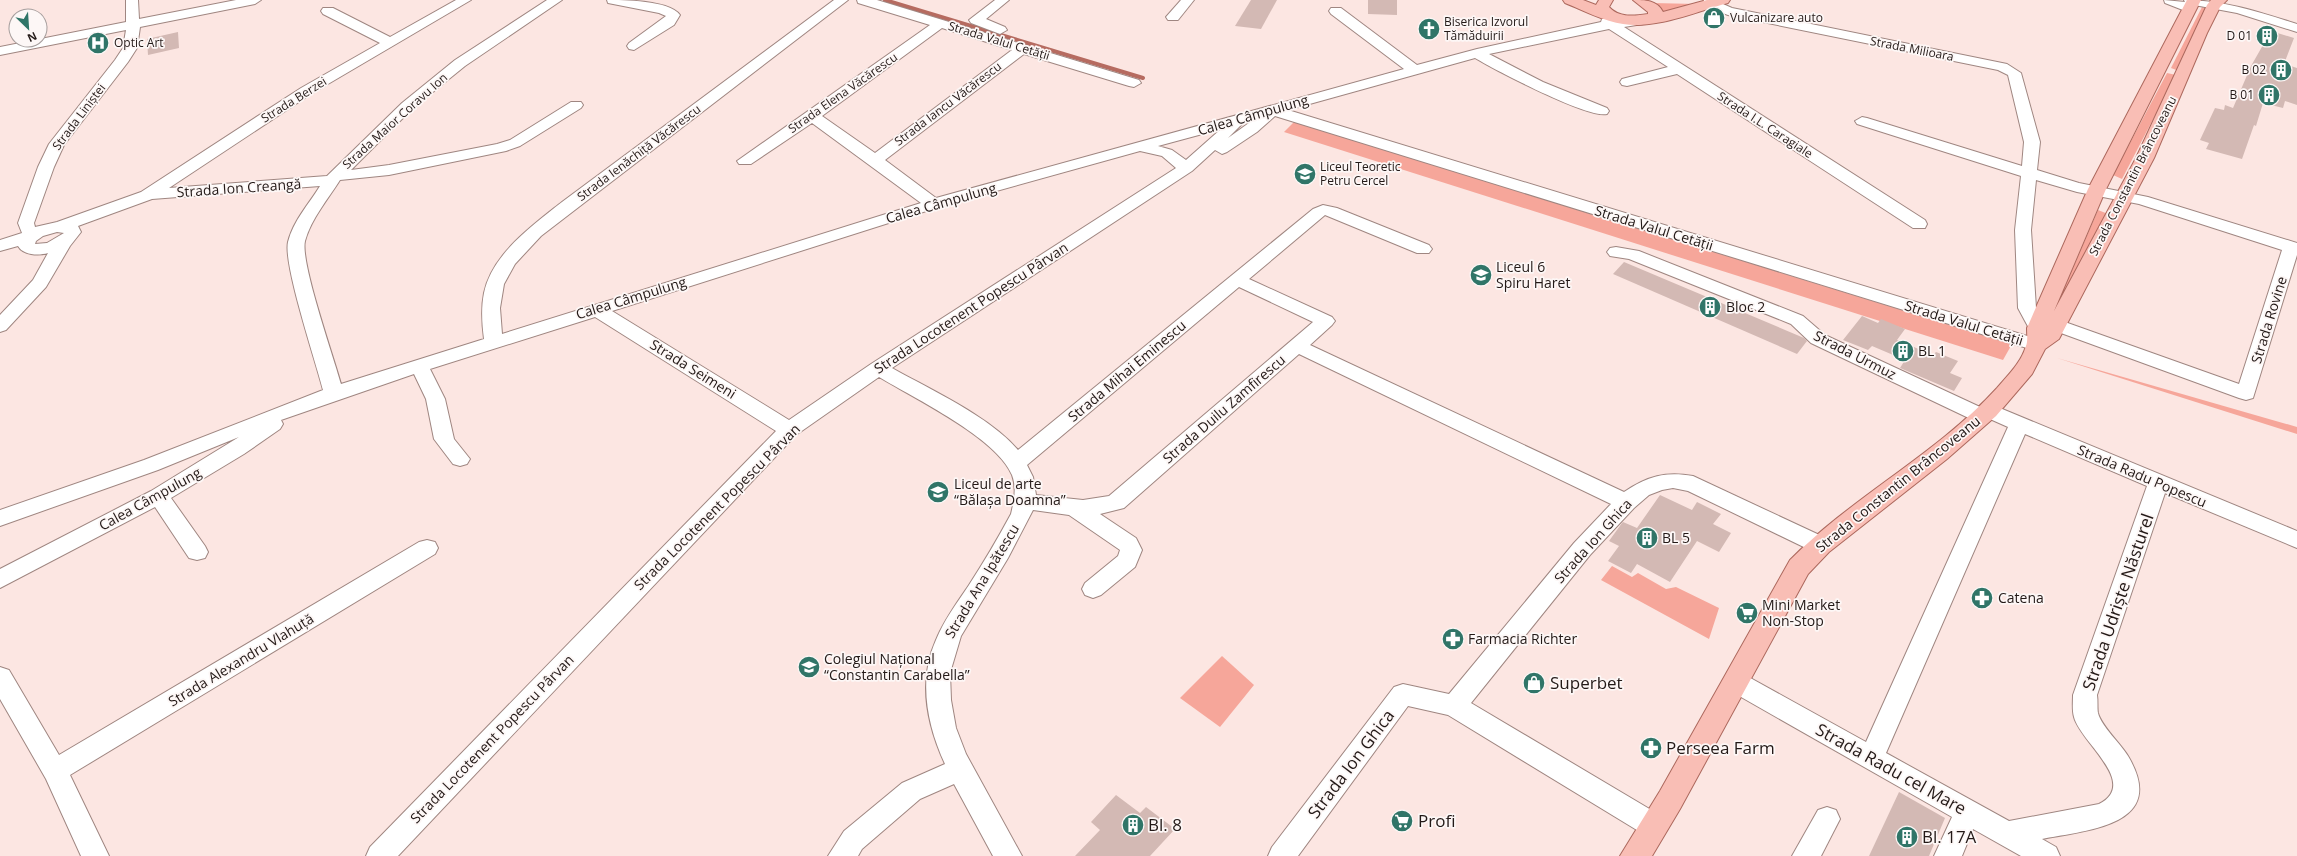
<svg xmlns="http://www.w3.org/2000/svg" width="2297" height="856" font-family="'Open Sans',sans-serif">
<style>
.green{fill:#f6a69a}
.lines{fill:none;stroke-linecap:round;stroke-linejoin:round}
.stream{stroke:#b66b60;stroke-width:4}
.building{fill:#d3b9b4}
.minor-casing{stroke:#9f8681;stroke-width:2}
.major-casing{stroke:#ac685d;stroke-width:2}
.minor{fill:#fff;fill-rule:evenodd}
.major{fill:#f9beb5;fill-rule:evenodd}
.labels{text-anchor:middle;stroke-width:3.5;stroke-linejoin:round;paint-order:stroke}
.far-poi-label{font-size:12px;fill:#231917;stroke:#fdf7f6;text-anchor:start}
.far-street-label{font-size:12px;fill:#231917;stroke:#fdf7f6}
.street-label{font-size:14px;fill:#231917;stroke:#fdf7f6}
.poi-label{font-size:14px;fill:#231917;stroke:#fdf7f6;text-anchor:start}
.near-street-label{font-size:17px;fill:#231917;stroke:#fdf7f6}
.near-poi-label{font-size:17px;fill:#231917;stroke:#fdf7f6;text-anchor:start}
</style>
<rect width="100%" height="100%" fill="#fce6e2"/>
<g class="green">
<polygon points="1652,3 1697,4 1661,12"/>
<polygon points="2202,7 2208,9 2179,71 2171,68"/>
<polygon points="2167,73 2176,75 2122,179 2113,175"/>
<polygon points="1294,122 2012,344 2003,360 1284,132"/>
<polygon points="2098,210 2108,214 2046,330"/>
<polygon points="2057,358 2297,427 2297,434"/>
<polygon points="1612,566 1632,577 1638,573 1666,589 1676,587 1719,608 1709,639 1601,580"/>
<polygon points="1222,656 1254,685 1220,727 1180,698"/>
</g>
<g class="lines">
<polyline class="stream" points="885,0 1143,78"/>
</g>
<g class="building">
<polygon points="1251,0 1277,0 1261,29 1235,26"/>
<polygon points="1368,0 1397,0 1397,15 1368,14"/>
<polygon points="2271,31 2294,38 2284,64 2297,68 2297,105 2285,101 2283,108 2263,103 2256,126 2254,125 2242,159 2206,149 2209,143 2200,140 2215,108 2224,110 2225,105 2233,108 2251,66"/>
<polygon points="178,32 179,48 148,55 147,39"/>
<polygon points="1624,262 1804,338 1807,341 1797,354 1613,274"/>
<polygon points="1862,316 1878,323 1881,319 1905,329 1897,340 1933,355 1936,352 1958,361 1950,373 1962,378 1954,391 1900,368 1905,360 1872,346 1868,350 1843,340"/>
<polygon points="1660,495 1692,510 1697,502 1721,514 1713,524 1731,533 1719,552 1697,541 1670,582 1637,564 1631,573 1608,561 1619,546 1609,541 1622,523 1623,522 1637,528"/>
<polygon points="1899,792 1945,818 1929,856 1869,856"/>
<polygon points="1116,795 1140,813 1146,807 1175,829 1150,856 1075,856 1100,830 1091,822"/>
</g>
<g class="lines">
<g class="minor-casing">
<g id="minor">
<path d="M126,0H138L139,19L236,0H261L255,4L140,27L137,48L128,62L64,145L54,167L34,223L35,227L57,222L141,192L301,88L380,43L323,14L321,11L323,8H333L390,37L456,0H471L311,94L169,188L327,176L402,103L455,60L547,0H562L465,66L412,109L351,170L389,165L497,144L510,140L571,102H581L583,105L581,108L520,146L506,151L389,175L340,180C328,199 311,219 305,241C300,262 334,358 341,384L484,339C482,324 481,308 484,293C492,254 533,225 562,202L834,0H848L541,236L515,264L504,284L500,308L502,334L921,203L812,123L751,164H739L737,161L930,25L858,3L857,0H877L1139,80L1141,83L1134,87L1129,86L1024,54L885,160L936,198L1404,69L1331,14L1329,11L1331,8H1341L1417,65L1477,49L1601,22L1602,19L1607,18L1614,21L1643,18L1645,21L1643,24L1624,27L1925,220L1927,224L1925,228H1913L1677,74L1627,86L1622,85L1620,82L1622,79L1668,67L1609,29L1489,54L1543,82L1607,108L1609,111L1607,114C1589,119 1495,70 1475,58L1288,110L2044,341L2046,345L2044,349L2037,351L2030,349L1275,116L1257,132L1227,152L1222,154L1215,150L1192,171L892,368C931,390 989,416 1018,450L1313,209L1323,205L1337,208L1429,245L1432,249L1429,253H1417L1325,215L1249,279L1332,317L1335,321L1332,325L1310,345L1624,492C1647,476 1666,471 1693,476L1828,539L1831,545L1828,551L1820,553L1812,551L1688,491L1673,488L1662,490L1649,495L1634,508L1590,555L1471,703L1663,817L1667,826L1663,835L1654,838L1645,835L1448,715L1408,706L1298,856H1268L1272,847L1394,687L1403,684L1449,694L1574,543L1611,504L1299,354L1124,508L1100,514L1136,538L1142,550L1135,567L1101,595L1093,598L1085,595L1082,589L1085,583L1118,556L1120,550L1069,515L1033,510L1008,558L961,636L950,673L951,700L956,728L966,754L1022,856H993L954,784L920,799L862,849L858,856H828L844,831L902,783L945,764C927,725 918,680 936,640C944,620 957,603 969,585C984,562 998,538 1011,514C1014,501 1017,488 1012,475C997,438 914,398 879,377L796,435L398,856H366L370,847L776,431L595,317L430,369L445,399L454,439L470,459L467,464L460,466L453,464L434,439L426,399L414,374L281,420L283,424L280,429L244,454L171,498L205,546L208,552L205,558L197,560L189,558L155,507L0,588V569L151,491L239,437L158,470L0,526V510L144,460L323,390C316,362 283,264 288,242C293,221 309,204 320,186L152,199L78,226L81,232L70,246L46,287L6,330L0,332V315L33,280L48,253C38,256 23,255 18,246L0,251V240L22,233L18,223L38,167L49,144L115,60L123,48L126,30L0,55V47L126,22ZM942,28L1012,50L875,153L822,116ZM1253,120L1228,138L1244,122ZM1221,129L1186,160L1172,150L1158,146ZM1140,151L1162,156L1176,168L871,364L789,420L612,311L939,207ZM57,232L64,233L47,243L35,244L36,241L43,236ZM1239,287L1313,322L1109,496L1083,500L1036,495L1033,477L1027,465Z"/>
<path d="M607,0C623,0 669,0 680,15L674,25L634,50L629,49L627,46L629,43L666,16L659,13L608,3Z"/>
<polygon points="995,0 1009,0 986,19 1005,27 1007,30 1000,34 971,23 969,20"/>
<polygon points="1181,0 1194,0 1178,20 1168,20 1166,17"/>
<polygon points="1704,0 1714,0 1732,8 2007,64 2021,73 2040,142 2037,170 2079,183 2148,197 2297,243 2297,255 2253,398 2246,400 2239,398 2050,329 2047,325 2050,321 2056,319 2062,321 2239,384 2282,250 2139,204 2077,192 2036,180 2031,230 2036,308 2046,328 2043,332 2037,334 2031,332 2018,308 2015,230 2021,176 1857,124 1855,121 1862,117 1867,118 2022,166 2024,142 2008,75 1998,70 1728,15 1704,6 1703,3"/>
<path d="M2164,0L2185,2L2184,0C2224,0 2259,12 2297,24V32L2237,13L2189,4L2195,8L2188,12L2165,3Z"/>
<path d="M1616,247L1639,251L1803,316L1825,335L1980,407L1988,404L1995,406L2297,531V548L2165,493L2097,695C2098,701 2097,708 2098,713C2101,726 2121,744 2128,756C2169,825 2089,830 2042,839L2056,847L2060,856H2021L1973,829L1962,856H1934L1952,817L1727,689L1724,682L1727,675L1736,672L1745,675L1866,742L2008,427L1990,419L1982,423L1975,421L1811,343L1791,324L1629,259L1610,256L1607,252L1610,248ZM2025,434L2147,486L2073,695C2073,702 2072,710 2074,717C2080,742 2140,783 2099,804L2009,821L1886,753Z"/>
<polygon points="427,540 435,542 438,548 435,554 70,775 109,856 81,856 46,779 0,699 0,667 9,670 59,755 419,542"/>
<polygon points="1827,807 1836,810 1840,819 1821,856 1792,856 1818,810"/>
</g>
</g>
<g class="major-casing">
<g id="major">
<path d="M1563,0H1583L1596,5L1599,0H1613L1609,7C1619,18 1634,16 1648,14V12L1633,0C1645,0 1657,0 1663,12L1707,0H1730L1728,3C1695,12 1657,29 1623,24C1605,22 1583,10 1565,3Z"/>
<path d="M2187,0H2201L2106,189L2054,311L2136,158L2207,5L2211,0H2227L2220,7L2207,33L2154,158L2059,339L2045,349L2032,374L1996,416L1947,459L1829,552L1808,574L1680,809L1652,856H1620L1660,791L1790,560C1853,496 1936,455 1997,388C2008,375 2021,363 2026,346C2028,341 2027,334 2027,328L2088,189Z"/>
</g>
</g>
<use href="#minor" class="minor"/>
<use href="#major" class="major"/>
</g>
<defs>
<g id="shop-disc" transform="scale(1.15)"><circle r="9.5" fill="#307568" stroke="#fdf7f6"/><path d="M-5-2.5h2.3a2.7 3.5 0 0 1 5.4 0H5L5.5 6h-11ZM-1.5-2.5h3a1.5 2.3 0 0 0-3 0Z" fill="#fff"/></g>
<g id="church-disc" transform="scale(1.15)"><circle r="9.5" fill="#307568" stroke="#fdf7f6"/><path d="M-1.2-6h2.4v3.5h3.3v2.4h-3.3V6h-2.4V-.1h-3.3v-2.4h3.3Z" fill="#fff"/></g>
<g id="building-disc" transform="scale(1.15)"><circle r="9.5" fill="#307568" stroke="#fdf7f6"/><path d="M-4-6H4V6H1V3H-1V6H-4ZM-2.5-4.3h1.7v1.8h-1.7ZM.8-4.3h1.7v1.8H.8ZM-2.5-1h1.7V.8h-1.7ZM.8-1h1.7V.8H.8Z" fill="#fff"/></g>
<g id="hospital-disc" transform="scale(1.15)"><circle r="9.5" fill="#307568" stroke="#fdf7f6"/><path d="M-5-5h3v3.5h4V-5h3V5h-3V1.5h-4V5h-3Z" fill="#fff"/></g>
<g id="school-disc" transform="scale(1.15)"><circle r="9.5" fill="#307568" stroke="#fdf7f6"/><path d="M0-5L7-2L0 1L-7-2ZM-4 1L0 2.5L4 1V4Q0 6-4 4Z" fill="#fff"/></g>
<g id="pharmacy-disc" transform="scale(1.15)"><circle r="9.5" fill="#307568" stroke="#fdf7f6"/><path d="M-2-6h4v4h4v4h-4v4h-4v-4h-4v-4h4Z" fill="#fff"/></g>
<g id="supermarket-disc" transform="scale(1.15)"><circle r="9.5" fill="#307568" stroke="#fdf7f6"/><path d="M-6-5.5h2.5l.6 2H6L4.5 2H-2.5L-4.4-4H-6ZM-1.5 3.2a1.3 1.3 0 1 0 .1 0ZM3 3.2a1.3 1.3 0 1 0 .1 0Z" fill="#fff"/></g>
</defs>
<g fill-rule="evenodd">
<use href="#shop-disc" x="1714" y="18"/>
<use href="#church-disc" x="1429" y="29"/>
<use href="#building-disc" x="2267" y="36"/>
<use href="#hospital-disc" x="98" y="43"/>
<use href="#building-disc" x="2281" y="70"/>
<use href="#building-disc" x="2269" y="95"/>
<use href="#school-disc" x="1305" y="174"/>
<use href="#school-disc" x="1481" y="275"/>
<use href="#building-disc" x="1710" y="307"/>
<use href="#building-disc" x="1903" y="351"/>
<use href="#school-disc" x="938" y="492"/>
<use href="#building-disc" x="1647" y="538"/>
<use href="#pharmacy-disc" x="1982" y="598"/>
<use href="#supermarket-disc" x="1747" y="613"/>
<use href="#pharmacy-disc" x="1453" y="639"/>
<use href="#school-disc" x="809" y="667"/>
<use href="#shop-disc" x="1534" y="683"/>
<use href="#pharmacy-disc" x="1651" y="748"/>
<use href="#supermarket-disc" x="1402" y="821"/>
<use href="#building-disc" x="1133" y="825"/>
<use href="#building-disc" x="1907" y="837"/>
</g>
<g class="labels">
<g class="far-poi-label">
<text x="1730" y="22">Vulcanizare auto</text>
<text x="1444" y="26">Biserica Izvorul<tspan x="1444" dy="14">Tămăduirii</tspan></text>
<text x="2252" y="40" text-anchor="end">D 01</text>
<text x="114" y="47">Optic Art</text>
<text x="2266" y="74" text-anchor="end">B 02</text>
<text x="2254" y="99" text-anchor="end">B 01</text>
<text x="1320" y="171">Liceul Teoretic<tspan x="1320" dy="14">Petru Cercel</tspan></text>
</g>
<g class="far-street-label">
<text transform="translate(999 41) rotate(17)" y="4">Strada Valul Cetății</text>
<text transform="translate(1912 49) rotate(11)" y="4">Strada Milioara</text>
<text transform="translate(843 93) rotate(-35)" y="4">Strada Elena Văcărescu</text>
<text transform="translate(294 100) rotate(-32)" y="4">Strada Berzei</text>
<text transform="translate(948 104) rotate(-37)" y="4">Strada Iancu Văcărescu</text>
<text transform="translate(79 117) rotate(-53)" y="4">Strada Liniștei</text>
<text transform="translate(395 121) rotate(-42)" y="4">Strada Maior Coravu Ion</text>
<text transform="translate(1765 125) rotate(33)" y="4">Strada I.L. Caragiale</text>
<text transform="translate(639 153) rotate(-37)" y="4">Strada Ienăchiță Văcărescu</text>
<text transform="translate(2133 176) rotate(-63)" y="4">Strada Constantin Brâncoveanu</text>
</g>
<g class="street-label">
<text transform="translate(1253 115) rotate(-16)" y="5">Calea Câmpulung</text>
<text transform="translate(239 188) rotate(-4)" y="5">Strada Ion Creangă</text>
<text transform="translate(941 203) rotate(-16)" y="5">Calea Câmpulung</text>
<text transform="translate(1654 228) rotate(17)" y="5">Strada Valul Cetății</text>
<text transform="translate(631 298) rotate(-17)" y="5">Calea Câmpulung</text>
<text transform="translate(971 308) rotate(-33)" y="5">Strada Locotenent Popescu Pârvan</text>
<text transform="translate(2269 320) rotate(-73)" y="5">Strada Rovine</text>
<text transform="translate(1964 323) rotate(17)" y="5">Strada Valul Cetății</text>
<text transform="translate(1855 355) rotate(27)" y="5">Strada Urmuz</text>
<text transform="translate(693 369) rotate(32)" y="5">Strada Seimeni</text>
<text transform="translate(1127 371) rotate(-40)" y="5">Strada Mihai Eminescu</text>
<text transform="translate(1224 409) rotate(-41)" y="5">Strada Duilu Zamfirescu</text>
<text transform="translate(2142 476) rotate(23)" y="5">Strada Radu Popescu</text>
<text transform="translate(1898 484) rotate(-39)" y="5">Strada Constantin Brâncoveanu</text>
<text transform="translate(150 499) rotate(-29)" y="5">Calea Câmpulung</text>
<text transform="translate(717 507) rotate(-45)" y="5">Strada Locotenent Popescu Pârvan</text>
<text transform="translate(1593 541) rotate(-48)" y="5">Strada Ion Ghica</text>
<text transform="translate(982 581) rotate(-59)" y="5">Strada Ana Ipătescu</text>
<text transform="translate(241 660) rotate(-31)" y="5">Strada Alexandru Vlahuță</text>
<text transform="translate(492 739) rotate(-46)" y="5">Strada Locotenent Popescu Pârvan</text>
</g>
<g class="poi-label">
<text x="1496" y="272">Liceul 6<tspan x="1496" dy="16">Spiru Haret</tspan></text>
<text x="1726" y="312">Bloc 2</text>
<text x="1918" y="356">BL 1</text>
<text x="954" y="489">Liceul de arte<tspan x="954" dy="16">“Bălașa Doamna”</tspan></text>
<text x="1662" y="543">BL 5</text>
<text x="1998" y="603">Catena</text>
<text x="1762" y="610">Mini Market<tspan x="1762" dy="16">Non-Stop</tspan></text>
<text x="1468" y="644">Farmacia Richter</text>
<text x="824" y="664">Colegiul Național<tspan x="824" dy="16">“Constantin Carabella”</tspan></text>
</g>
<g class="near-street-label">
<text transform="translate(2118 602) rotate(-71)" y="6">Strada Udriște Năsturel</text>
<text transform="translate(1351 764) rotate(-53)" y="6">Strada Ion Ghica</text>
<text transform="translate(1891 769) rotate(29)" y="6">Strada Radu cel Mare</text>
</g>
<g class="near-poi-label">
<text x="1550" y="689">Superbet</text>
<text x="1666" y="754">Perseea Farm</text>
<text x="1418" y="827">Profi</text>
<text x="1148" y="831">Bl. 8</text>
<text x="1922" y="843">Bl. 17A</text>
</g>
</g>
<g transform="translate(28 28) rotate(155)"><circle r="19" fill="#fdf7f6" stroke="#a69e9d"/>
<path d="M0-3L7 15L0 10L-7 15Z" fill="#307568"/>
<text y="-6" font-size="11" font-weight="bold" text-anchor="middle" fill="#231917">N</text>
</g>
</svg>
